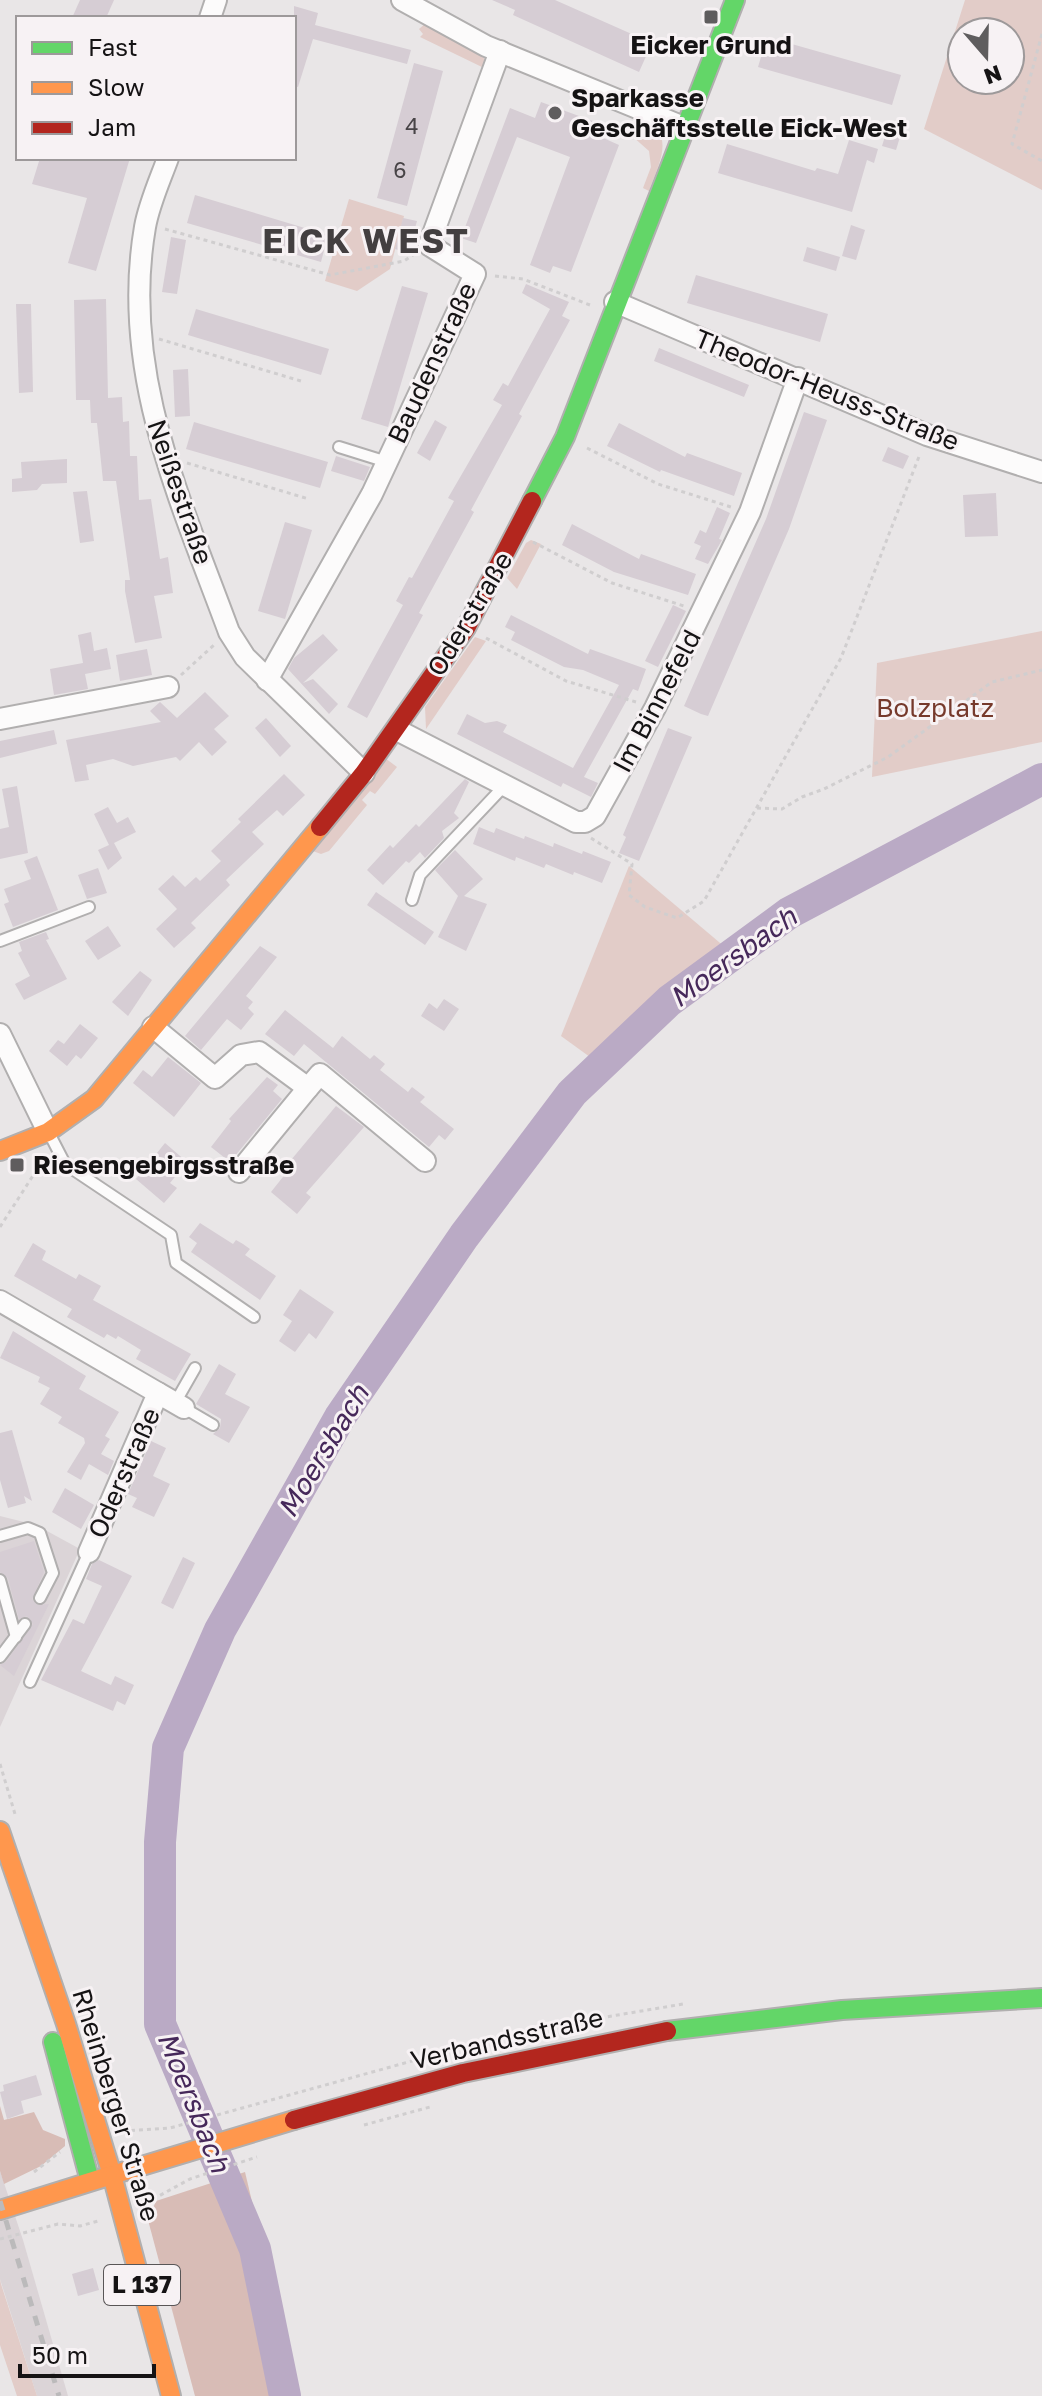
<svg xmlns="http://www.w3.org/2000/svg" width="1042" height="2396" font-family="'Golos Text',sans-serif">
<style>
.built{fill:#dbd4d7}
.green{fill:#e2ccc8;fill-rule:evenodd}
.forest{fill:#d8bcb6}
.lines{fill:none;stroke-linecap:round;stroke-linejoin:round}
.river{stroke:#baaac5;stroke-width:32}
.building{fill:#d6cdd4}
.lane-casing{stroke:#b1afaf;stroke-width:14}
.street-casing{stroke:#b1afaf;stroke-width:24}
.fast-casing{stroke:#b1afaf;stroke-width:22}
.slow-casing{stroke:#b1afaf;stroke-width:22}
.jam-casing{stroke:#b1afaf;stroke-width:22}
.path{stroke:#d0cecf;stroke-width:3;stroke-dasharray:4 4;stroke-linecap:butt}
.lane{stroke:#fcfbfb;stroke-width:10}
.street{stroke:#fcfbfb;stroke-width:20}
.fast{stroke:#63d668;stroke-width:18}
.slow{stroke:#ff974d;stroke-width:18}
.jam{stroke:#b3261e;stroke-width:18}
.rail{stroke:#bbbabb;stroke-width:5;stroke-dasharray:10 10;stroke-linecap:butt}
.poi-dot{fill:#5f5d5e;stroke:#f7f2f4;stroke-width:3}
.labels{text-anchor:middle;stroke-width:6;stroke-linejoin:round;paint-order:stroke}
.number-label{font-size:22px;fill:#484447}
.shield{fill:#f7f2f4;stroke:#595657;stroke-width:2}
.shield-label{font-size:24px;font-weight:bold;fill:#151314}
.poi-label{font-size:26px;font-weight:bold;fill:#151314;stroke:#f7f2f4;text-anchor:start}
.street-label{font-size:26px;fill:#151314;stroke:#f7f2f4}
.park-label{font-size:26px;fill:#76392b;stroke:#f7f2f4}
.water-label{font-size:28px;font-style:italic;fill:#46285a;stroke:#f7f2f4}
.district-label{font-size:34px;font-weight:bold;letter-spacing:2px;fill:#433f40;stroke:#f7f2f4}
</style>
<rect width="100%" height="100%" fill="#e9e6e7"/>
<g class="built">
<polygon points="0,1516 36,1525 80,1549 0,1727"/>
<polygon points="0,2171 23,2240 68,2396 37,2396 0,2279"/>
</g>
<g class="green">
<path d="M965,0H1042V190L924,129ZM962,32H1010V80H962Z"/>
<polygon points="426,23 484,55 484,68 420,37 423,34 419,29"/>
<path d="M644,118C676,136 659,163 649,191L643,188L651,167L649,151L632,136L644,128Z"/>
<polygon points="349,199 404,216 390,269 357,291 325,281"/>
<polygon points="531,540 541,544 517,589 507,578 526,543"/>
<polygon points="1042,631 1042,742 872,777 877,663"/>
<polygon points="475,637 486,641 426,729 425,707"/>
<polygon points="385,758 397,767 375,794 370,791 362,800 367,805 329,851 321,854 310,850"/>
<polygon points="629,866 739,959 601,1065 561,1036"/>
<polygon points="0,2279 1,2284 37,2396 17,2396 0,2345"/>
</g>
<g class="forest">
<polygon points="0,2106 4,2120 34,2112 43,2130 65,2139 65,2146 41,2166 4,2184 0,2171"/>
<polygon points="245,2172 298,2396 195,2396 148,2220 156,2201"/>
</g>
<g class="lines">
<polyline class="river" points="285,2396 255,2249 160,2024 160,1842 168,1748 220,1630 340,1417 464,1236 572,1093 669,1001 789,913 1042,779"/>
</g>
<g class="building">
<polygon points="80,0 114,0 106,18 72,18"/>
<polygon points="492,0 555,0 652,43 639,72 513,15 515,10"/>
<polygon points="294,6 318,13 315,25 411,50 407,64 313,39 298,87 294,86"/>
<polygon points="767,37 901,75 892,105 758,67"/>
<polygon points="414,63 443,71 407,206 377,198"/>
<polygon points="541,102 606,126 601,137 619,145 571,272 553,266 550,273 530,265 570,157 517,137 476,243 461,238 510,108 535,118"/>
<polygon points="890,120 904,124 896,150 882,146"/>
<polygon points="849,140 878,149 874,163 867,160 852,212 718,173 727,144 815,171 817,168 838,174"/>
<polygon points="40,158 130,158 96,271 68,263 87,198 32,184"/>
<polygon points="195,195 328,235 321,262 187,223"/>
<polygon points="403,218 417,221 408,253 395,249"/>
<polygon points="851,225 865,230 856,260 842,256"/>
<polygon points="171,237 186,240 177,294 162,292"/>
<polygon points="807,247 840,257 836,271 803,261"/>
<polygon points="696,275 828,314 820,342 687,303"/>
<polygon points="526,284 569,302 562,316 570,320 519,414 522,416 471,510 474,512 419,613 423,615 367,718 347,707 403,605 396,601 409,577 412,578 454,501 448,498 502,405 493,400 503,383 508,386 550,309 522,293"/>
<polygon points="402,286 428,293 388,427 361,419"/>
<polygon points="106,299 108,398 122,397 123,422 129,421 130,456 137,456 139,500 151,499 160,559 168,557 173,593 154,596 162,638 135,643 125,591 125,580 130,580 116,481 103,481 97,423 91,423 90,400 76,400 74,300"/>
<polygon points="16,304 31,304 33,392 19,393"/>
<polygon points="196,309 329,349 321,375 188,335"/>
<polygon points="659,348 749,385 744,397 654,361"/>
<polygon points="188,369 190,416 175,417 173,370"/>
<polygon points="804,412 827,420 789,529 708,716 701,714 684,706 766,519"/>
<polygon points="435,420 447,427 430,461 417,453"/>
<polygon points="194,422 328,462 320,488 186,449"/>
<polygon points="619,423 685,457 687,453 742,473 734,496 661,470 660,472 607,446"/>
<polygon points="888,447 909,456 903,469 882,461"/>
<polygon points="336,456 370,467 364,481 331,471"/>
<polygon points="67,459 67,483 42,484 37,490 12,492 12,479 22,478 21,462"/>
<polygon points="87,491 94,541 80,543 73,492"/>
<polygon points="996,493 998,536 965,537 963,495"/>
<polygon points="717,507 730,513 719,539 722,540 708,564 695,559 701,546 694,543 700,530 706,533"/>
<polygon points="285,522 312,530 285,619 258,611"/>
<polygon points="572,524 639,559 641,554 696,574 688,595 614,572 562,545"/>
<polygon points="673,605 686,611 658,667 645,661"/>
<polygon points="511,615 588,654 590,649 646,669 638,691 633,689 584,777 598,783 591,797 563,783 561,787 457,734 467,714 485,723 497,721 507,725 503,732 573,768 619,685 583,670 564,667 511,640 515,632 505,627"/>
<polygon points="91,632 94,651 107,648 111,669 85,674 88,689 54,695 50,669 83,663 78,635"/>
<polygon points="323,634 338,650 303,683 313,679 338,704 329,714 288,669 294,658"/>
<polygon points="147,649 152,675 120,681 116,655"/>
<polygon points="205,692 229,716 214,729 227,742 212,756 199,742 180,761 176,757 133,766 113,759 86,765 89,780 75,782 66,740 161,722 150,711 160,702 177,718"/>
<polygon points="266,718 291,746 280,757 255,728"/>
<polygon points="668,728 692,737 639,861 619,853 626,837 623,835"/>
<polygon points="54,730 57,744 0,758 0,741"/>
<polygon points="284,774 305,795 283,816 277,810 252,832 264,844 226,880 230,885 191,923 196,928 174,948 156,929 177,909 158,889 173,875 185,887 196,877 200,881 221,861 211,851 241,822 238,819"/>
<polygon points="465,779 469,782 454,813 459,818 442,831 444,838 425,858 420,852 409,863 406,861 383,885 367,870 390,845 393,848 416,824 419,827"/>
<polygon points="17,786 28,853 0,859 0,829 9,827 2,789"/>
<polygon points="108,807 117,823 128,817 136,832 114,843 122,858 108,870 98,850 109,845 94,814"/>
<polygon points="479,827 494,833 496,828 524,839 525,836 553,847 554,843 582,854 583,851 611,862 602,883 574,872 573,875 546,864 544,868 516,857 515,861 473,844"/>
<polygon points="455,850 483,879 464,896 487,904 466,951 438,937 458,896 435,870"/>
<polygon points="37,856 58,910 13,927 4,904 9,902 4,889 31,879 24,861"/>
<polygon points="98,868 107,893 87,899 78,875"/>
<polygon points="376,892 434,932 425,945 367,905"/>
<polygon points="108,926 121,946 98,960 85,941"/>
<polygon points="46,932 49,939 46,940 67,979 24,1000 15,984 30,976 18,953 22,951 19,942"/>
<polygon points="260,946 277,957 246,996 253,1002 248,1008 254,1014 241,1030 227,1019 201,1050 185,1036"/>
<polygon points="140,971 152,980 128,1016 112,1002"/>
<polygon points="444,999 459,1009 444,1031 421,1016 429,1003 437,1009"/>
<polygon points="285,1010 333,1048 342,1036 370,1059 374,1055 385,1064 380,1070 408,1092 412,1087 425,1097 420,1102 454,1129 445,1140 439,1135 429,1147 304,1044 294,1056 265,1034"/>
<polygon points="80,1024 98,1038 81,1059 76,1055 67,1066 49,1051 58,1040 64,1044"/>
<polygon points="168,1057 201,1083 174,1117 133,1083 143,1070 152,1077"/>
<polygon points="267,1077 278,1085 273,1091 282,1099 230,1162 211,1147 231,1121 229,1119"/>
<polygon points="336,1106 364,1127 306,1193 311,1197 297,1214 271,1192 294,1163 291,1160"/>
<polygon points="165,1143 187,1162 170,1183 177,1188 164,1203 136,1179"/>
<polygon points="200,1223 233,1244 236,1240 243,1244 250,1249 245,1255 276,1276 260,1300 191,1252 197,1243 189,1237"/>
<polygon points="33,1243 46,1251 42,1260 76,1279 79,1274 101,1286 93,1300 191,1354 175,1381 136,1359 141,1350 118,1336 116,1339 107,1334 104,1338 67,1317 72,1309 14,1276"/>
<polygon points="300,1289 334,1312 316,1339 309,1333 295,1352 279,1341 292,1321 283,1315"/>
<polygon points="13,1331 86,1376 79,1389 119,1412 105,1436 110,1439 101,1454 114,1461 108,1475 89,1464 81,1480 67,1472 85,1443 84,1438 58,1423 62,1417 40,1404 50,1388 38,1382 40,1377 0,1358"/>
<polygon points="219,1364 236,1374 225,1394 250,1407 229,1443 213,1434 220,1428 221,1419 196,1404"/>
<polygon points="12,1430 32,1501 24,1496 26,1503 8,1508 0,1480 0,1433"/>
<polygon points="151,1441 166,1448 153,1476 170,1484 154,1517 132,1507 137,1498 128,1494"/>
<polygon points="65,1488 94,1505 81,1529 52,1512"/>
<polygon points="34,1541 44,1572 32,1599 37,1605 49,1604 14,1676 0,1665 6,1662 33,1624 27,1616 19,1619 8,1578 0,1572 0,1552"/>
<polygon points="183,1557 195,1563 173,1609 161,1603"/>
<polygon points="99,1560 132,1576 81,1671 111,1685 115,1676 134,1685 125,1705 117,1701 113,1711 41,1680 73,1619 84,1624 102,1586 86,1579 92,1564"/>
<polygon points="36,2075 42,2095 21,2101 24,2113 7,2119 0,2092 4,2091 3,2085"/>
<polygon points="93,2268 99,2290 78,2296 72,2274"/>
</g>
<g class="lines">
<g class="lane-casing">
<g id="lane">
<polyline points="339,447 387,462"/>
<polyline points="412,900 420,875 505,785"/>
<polyline points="0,941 89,907"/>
<polyline points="49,1133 65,1164 171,1235 176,1263 254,1317"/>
<polyline points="175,1403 195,1368"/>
<polyline points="184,1408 213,1425"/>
<polyline points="0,1536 28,1528 40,1533 53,1573 40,1598"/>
<polyline points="0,1580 16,1637"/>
<polyline points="0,1657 25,1624"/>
<polyline points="30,1682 89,1552"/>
</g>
</g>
<g class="street-casing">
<g id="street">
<polyline points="402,0 486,46 686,128"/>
<polyline points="210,18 216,0"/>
<path d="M168,158C160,180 149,204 145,227C120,372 180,499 229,632L245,657L364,773"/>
<polyline points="615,302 927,435 1042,472"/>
<polyline points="267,680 372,494 475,274 429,245 500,51"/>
<polyline points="0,719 168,687"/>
<polyline points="397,730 576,822 585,822 595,816 655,708 750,512 798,378"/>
<polyline points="153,1027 215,1078 241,1055 259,1052 308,1088 320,1074 425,1161"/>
<polyline points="0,1034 48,1132"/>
<polyline points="239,1172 308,1088"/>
<polyline points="0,1301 158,1393 89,1552"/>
<polyline points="158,1393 184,1408"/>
</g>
</g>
<g class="fast-casing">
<g id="fast">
<polyline points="532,501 565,437 735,0"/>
<polyline points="667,2031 842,2010 1042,1998"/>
<polyline points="53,2042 90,2181"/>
</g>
</g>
<g class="slow-casing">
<g id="slow">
<polyline points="0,1151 48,1132 94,1099 320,827"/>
<polyline points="0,1831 66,2024 112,2175 294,2120"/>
<polyline points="0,2210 112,2175 171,2396"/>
</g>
</g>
<g class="jam-casing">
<g id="jam">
<polyline points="320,827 364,773 466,628 532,501"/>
<polyline points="294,2120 463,2073 667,2031"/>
</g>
</g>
<g class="path">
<polyline points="1042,34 1012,144 1042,161"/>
<polyline points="165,229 330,275 404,261 413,255"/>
<polyline points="495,276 523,279 590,305"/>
<polyline points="159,339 301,381"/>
<polyline points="587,448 658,484 731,507"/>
<polyline points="187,463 309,499"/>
<polyline points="533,542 612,583 684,606"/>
<polyline points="486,638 566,681 636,702"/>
<polyline points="181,675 214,645"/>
<polyline points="757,808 782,809 802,797 824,789 888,757 992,682 1042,670"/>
<polyline points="591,838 632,864 629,895 645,907 677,918 704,901 841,658 920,454"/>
<polyline points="0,1227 43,1160"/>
<polyline points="0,1764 15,1814"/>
<polyline points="600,2018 683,2004"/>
<polyline points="364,2125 430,2107"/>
<polyline points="123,2131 170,2128 441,2053"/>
<polyline points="34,2172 60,2152"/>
<polyline points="146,2203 190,2179 257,2157"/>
<polyline points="0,2239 58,2224 80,2226 98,2221"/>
</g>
<use href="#lane" class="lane"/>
<use href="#street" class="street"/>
<use href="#fast" class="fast"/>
<use href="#slow" class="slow"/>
<use href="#jam" class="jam"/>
<polyline class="rail" points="0,2201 59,2396"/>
</g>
<g class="poi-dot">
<rect x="703" y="9" width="16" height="16" rx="4"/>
<circle cx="555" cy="113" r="8"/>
<rect x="9" y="1157" width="16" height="16" rx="4"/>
</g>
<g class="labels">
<g class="number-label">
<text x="412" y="134">4</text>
<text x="400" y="178">6</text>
</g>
<rect class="shield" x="104" y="2265" width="76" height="40" rx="6"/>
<g class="shield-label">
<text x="142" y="2293">L 137</text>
</g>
<g class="poi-label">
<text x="711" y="54" text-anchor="middle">Eicker Grund</text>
<text x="571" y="107">Sparkasse<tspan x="571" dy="30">Geschäftsstelle Eick-West</tspan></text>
<text x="33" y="1174">Riesengebirgsstraße</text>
</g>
<g class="street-label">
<text transform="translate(432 363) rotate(-65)" y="9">Baudenstraße</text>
<text transform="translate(827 390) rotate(22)" y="9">Theodor-Heuss-Straße</text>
<text transform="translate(180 492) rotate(71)" y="9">Neißestraße</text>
<text transform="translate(470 614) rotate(-59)" y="9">Oderstraße</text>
<text transform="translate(657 701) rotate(-62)" y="9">Im Binnefeld</text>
<text transform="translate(124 1473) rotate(-66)" y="9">Oderstraße</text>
<text transform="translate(507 2039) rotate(-13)" y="9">Verbandsstraße</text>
<text transform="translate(116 2105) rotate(73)" y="9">Rheinberger Straße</text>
</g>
<g class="park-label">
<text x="935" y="717">Bolzplatz</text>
</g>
<g class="water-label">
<text transform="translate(733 957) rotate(-36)" y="10">Moersbach</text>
<text transform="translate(323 1451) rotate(-59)" y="10">Moersbach</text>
<text transform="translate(194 2102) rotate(68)" y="10">Moersbach</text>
</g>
<g class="district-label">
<text x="366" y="253">EICK WEST</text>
</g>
</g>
<rect x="16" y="16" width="280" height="144" fill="#f7f2f4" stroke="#9d999a" stroke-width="2"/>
<rect x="32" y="42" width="40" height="12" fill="#63d668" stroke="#9d999a" stroke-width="2"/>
<text x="88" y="56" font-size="24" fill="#151314">Fast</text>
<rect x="32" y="82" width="40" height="12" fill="#ff974d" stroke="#9d999a" stroke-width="2"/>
<text x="88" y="96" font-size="24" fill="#151314">Slow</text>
<rect x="32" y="122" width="40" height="12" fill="#b3261e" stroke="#9d999a" stroke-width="2"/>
<text x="88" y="136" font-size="24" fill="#151314">Jam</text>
<g transform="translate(986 56) rotate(160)"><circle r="38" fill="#f7f2f4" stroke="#9d999a" stroke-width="2"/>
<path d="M0-6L14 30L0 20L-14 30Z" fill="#5f5d5e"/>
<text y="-12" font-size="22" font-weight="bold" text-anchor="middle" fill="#151314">N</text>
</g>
<path d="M20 2364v12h134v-12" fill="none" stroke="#151314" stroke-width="4"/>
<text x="32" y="2364" font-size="24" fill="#151314" stroke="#f7f2f4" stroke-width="6" paint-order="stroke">50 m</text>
</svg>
